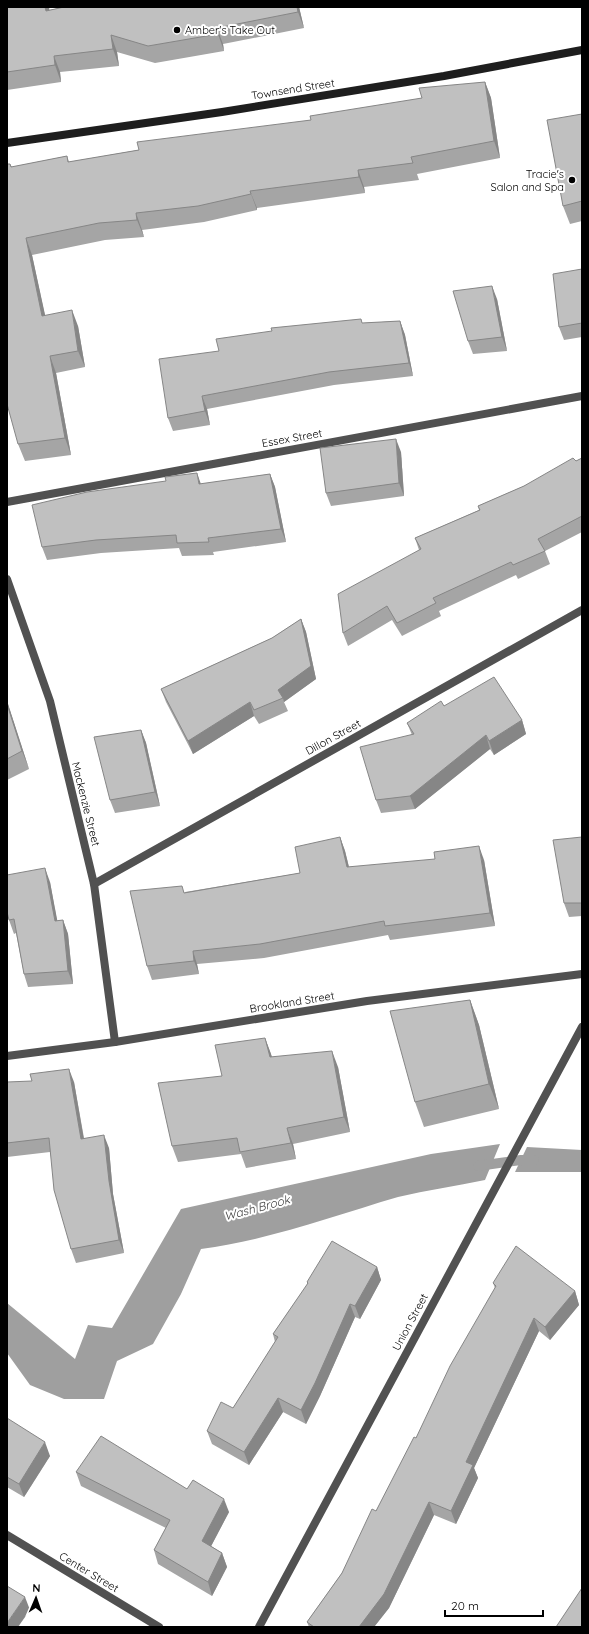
<svg xmlns="http://www.w3.org/2000/svg" width="589" height="1634" font-family="Quicksand,sans-serif">
<style>
.water{fill:#9f9f9f}
.lines{fill:none;stroke-linecap:round;stroke-linejoin:round}
.stream{stroke:#9f9f9f;stroke-width:10}
.street{stroke:#515151;stroke-width:8}
.secondary{stroke:#1e1e1e;stroke-width:8}
.wall{fill:#a5a5a5}
.shaded-wall{fill:#868686}
.building{fill:#c0c0c0;stroke:#868686}
.poi-dot{fill:#000;stroke:#fff;stroke-width:1.5}
.labels{text-anchor:middle;stroke-width:4;stroke-linejoin:round;paint-order:stroke}
.poi-label{font-size:11px;fill:#000;stroke:#fff;text-anchor:start}
.street-label{font-size:11px;fill:#000;stroke:#fff}
.water-label{font-size:12px;font-style:italic;fill:#404040;stroke:#fff}
</style>
<rect width="100%" height="100%" fill="#fff"/>
<g class="water">
<path d="M500,1144L485,1180C456,1186 427,1190 398,1197C333,1216 269,1240 201,1249L181,1294L153,1344L117,1361L104,1399H64L30,1385L7,1353V1303L75,1359L88,1325L112,1328L181,1209L431,1154Z"/>
<polygon points="527,1147 582,1150 582,1172 515,1172"/>
</g>
<g class="lines">
<polyline class="stream" points="478,1166 521,1160 534,1160"/>
<g class="street">
<polyline points="7,502 582,396"/>
<polyline points="7,579 50,701 94,884 115,1042"/>
<polyline points="94,884 582,610"/>
<polyline points="7,1056 115,1042 367,1001 582,974"/>
<polyline points="7,1535 159,1627"/>
<polyline points="259,1627 582,1027"/>
</g>
<polyline class="secondary" points="7,143 222,112 444,76 582,50"/>
</g>
<g class="wall">
<polygon points="7,7 49,7 49,10 64,7 299,7 304,28 223,44 224,51 155,63 117,52 119,66 60,72 61,82 7,90"/>
<polygon points="485,82 491,98 500,158 417,174 419,180 364,187 365,193 257,208 257,210 204,222 142,230 144,237 105,240 32,255 45,316 78,326 85,367 56,373 71,455 25,461 18,444 10,164 12,167 67,156 69,162 311,120 422,98"/>
<polygon points="582,114 582,221 570,224 563,206"/>
<polygon points="582,269 582,337 564,340 559,327"/>
<polygon points="497,299 507,351 473,354 468,341"/>
<polygon points="400,321 405,335 413,376 334,385 207,409 210,425 173,431 168,418 219,351 363,323"/>
<polygon points="401,452 404,496 331,506 326,493"/>
<polygon points="582,458 582,532 545,551 550,564 518,579 516,575 439,611 441,616 402,636 392,620 348,646 343,633 419,550 415,538 479,510 478,506 524,486"/>
<polygon points="270,474 275,487 286,542 213,552 214,555 182,556 179,548 101,553 47,560 42,547 201,484"/>
<polygon points="301,619 306,632 316,679 284,702 288,711 259,724 254,716 193,754 166,702 161,689 272,638"/>
<polygon points="7,701 29,769 7,780"/>
<polygon points="444,706 522,720 526,734 494,755 490,749 415,809 381,813 376,800 412,735 407,723"/>
<polygon points="141,730 146,743 160,806 115,813 110,800"/>
<polygon points="340,837 345,851 349,867 484,860 495,926 390,940 388,935 264,958 197,964 199,974 152,980 147,966 185,892 300,873"/>
<polygon points="582,837 582,916 569,917 564,903"/>
<polygon points="50,882 57,921 63,920 68,934 73,984 28,987 24,974 16,933 14,934 9,920"/>
<polygon points="470,1000 479,1025 499,1109 424,1127 415,1102"/>
<polygon points="265,1038 272,1057 338,1067 350,1132 293,1144 296,1159 246,1168 241,1154 178,1162 172,1146 222,1076"/>
<polygon points="7,1082 74,1082 84,1138 109,1148 113,1194 124,1253 76,1263 71,1249 50,1152 7,1157"/>
<polygon points="377,1267 381,1280 360,1319 355,1317 320,1396 306,1424 283,1412 249,1465 212,1444 207,1431 233,1408 275,1342 273,1334 307,1285 307,1282"/>
<polygon points="493,1283 575,1291 579,1305 550,1340 539,1331 474,1468 478,1478 456,1524 434,1515 389,1608 374,1627 309,1627 307,1622 342,1573 416,1438 495,1288"/>
<polygon points="7,1418 50,1456 24,1497 7,1487"/>
<polygon points="76,1472 187,1489 229,1512 211,1546 222,1553 227,1567 212,1596 158,1564 154,1550 166,1528 81,1486"/>
</g>
<g class="shaded-wall">
<polygon points="45,7 49,7 52,27 46,11"/>
<polygon points="297,7 299,7 304,28 298,12"/>
<polygon points="217,28 223,44 224,51 218,34"/>
<polygon points="111,35 117,52 119,66 113,49"/>
<polygon points="54,56 60,72 61,82 55,65"/>
<polygon points="485,82 491,98 500,158 494,141"/>
<polygon points="358,170 364,187 365,193 359,177"/>
<polygon points="250,191 257,208 257,210 251,194"/>
<polygon points="136,213 142,230 144,237 137,220"/>
<polygon points="26,238 32,255 49,333 42,316"/>
<polygon points="492,286 497,299 507,351 502,337"/>
<polygon points="72,310 78,326 85,367 78,351"/>
<polygon points="400,321 405,335 413,376 409,363"/>
<polygon points="50,356 56,373 71,455 65,438"/>
<polygon points="202,396 207,409 210,425 205,411"/>
<polygon points="396,439 401,452 404,496 399,483"/>
<polygon points="197,473 202,487 199,484"/>
<polygon points="270,474 275,487 286,542 281,529"/>
<polygon points="301,619 306,632 316,679 284,702 283,698 278,690"/>
<polygon points="7,701 29,769 22,751 7,704"/>
<polygon points="250,702 254,716 193,754 188,741"/>
<polygon points="522,720 526,734 494,755 489,741"/>
<polygon points="141,730 146,743 160,806 155,792"/>
<polygon points="486,735 490,749 415,809 410,796"/>
<polygon points="340,837 345,851 352,880 347,867"/>
<polygon points="479,846 484,860 495,926 490,913"/>
<polygon points="45,868 50,882 60,935 55,921"/>
<polygon points="63,920 68,934 73,984 68,971"/>
<polygon points="193,951 197,964 199,974 194,961"/>
<polygon points="470,1000 479,1025 499,1109 489,1084"/>
<polygon points="265,1038 271,1054 276,1073 270,1057"/>
<polygon points="332,1051 338,1067 350,1132 344,1117"/>
<polygon points="69,1069 74,1082 86,1152 81,1139"/>
<polygon points="287,1128 293,1144 296,1159 291,1143"/>
<polygon points="104,1135 109,1148 113,1194 124,1253 119,1240 109,1181"/>
<polygon points="377,1267 381,1280 360,1319 355,1306"/>
<polygon points="575,1291 579,1305 550,1340 545,1327"/>
<polygon points="350,1304 355,1317 320,1396 306,1424 301,1410"/>
<polygon points="534,1318 539,1331 474,1468 478,1478 456,1524 451,1511 466,1462"/>
<polygon points="278,1398 283,1412 249,1465 244,1452"/>
<polygon points="45,1442 50,1456 24,1497 19,1484"/>
<polygon points="224,1499 229,1512 207,1554 202,1541"/>
<polygon points="429,1502 434,1515 389,1608 374,1627 359,1627"/>
<polygon points="222,1553 227,1567 212,1596 208,1582"/>
<polygon points="25,1597 30,1610 18,1627 7,1627 7,1623"/>
</g>
<g class="building">
<polygon points="7,7 45,7 46,11 64,7 297,7 298,12 217,28 218,34 148,46 111,35 113,49 54,56 55,65 7,72"/>
<polygon points="485,82 494,141 411,157 413,163 358,170 359,177 250,191 251,194 198,206 136,213 137,220 99,223 26,238 42,316 72,310 78,351 50,356 65,438 18,444 7,404 7,164 10,164 11,167 67,156 68,162 139,150 137,142 311,120 310,116 422,98 419,88"/>
<polygon points="582,114 582,201 563,206 547,120"/>
<polygon points="582,269 582,323 559,327 553,274"/>
<polygon points="492,286 502,337 468,341 453,291"/>
<polygon points="361,319 362,323 400,321 409,363 329,372 202,396 205,411 168,418 159,359 219,351 216,339 272,331 271,328"/>
<polygon points="396,439 399,483 326,493 320,448"/>
<polygon points="573,458 576,461 582,458 582,516 538,539 545,551 513,565 511,562 433,598 436,603 397,623 387,606 343,633 338,594 421,549 415,538 480,510 478,506 524,486"/>
<polygon points="197,473 199,484 270,474 281,529 208,538 209,542 177,543 176,535 96,540 42,547 32,505 87,492 166,481 165,477"/>
<polygon points="301,619 311,666 278,690 283,698 254,710 250,702 188,741 161,689 272,638"/>
<polygon points="494,677 522,720 489,741 486,735 410,796 376,800 360,747 414,734 407,723 441,701 444,706"/>
<polygon points="7,704 22,751 7,759"/>
<polygon points="141,730 155,792 110,800 94,737"/>
<polygon points="340,837 347,867 435,859 434,852 479,846 490,913 385,926 384,921 260,944 193,951 194,961 147,966 130,891 182,886 184,893 300,873 295,847"/>
<polygon points="582,837 582,903 564,903 553,840"/>
<polygon points="45,868 55,921 63,920 68,971 24,974 14,919 9,920 7,912 7,875"/>
<polygon points="470,1000 489,1084 415,1102 390,1011"/>
<polygon points="265,1038 270,1057 332,1051 344,1117 287,1128 291,1143 240,1152 237,1138 172,1146 158,1083 222,1076 215,1045"/>
<polygon points="69,1069 81,1139 104,1135 109,1181 119,1240 71,1249 54,1190 49,1138 7,1143 7,1082 32,1081 30,1074"/>
<polygon points="332,1241 377,1267 355,1306 350,1304 315,1383 301,1410 278,1398 244,1452 207,1431 221,1402 233,1408 278,1337 273,1334 308,1283 307,1282"/>
<polygon points="516,1246 575,1291 545,1327 534,1318 466,1462 473,1465 451,1511 429,1502 384,1594 359,1627 314,1627 307,1622 342,1573 372,1509 376,1511 414,1437 416,1438 450,1366 496,1286 493,1283"/>
<polygon points="7,1418 45,1442 19,1484 7,1477"/>
<polygon points="101,1436 187,1489 193,1480 224,1499 202,1541 222,1553 208,1582 154,1550 170,1520 76,1472"/>
<polygon points="7,1586 25,1597 7,1623"/>
<polygon points="582,1588 582,1627 556,1627"/>
</g>
<g class="poi-dot">
<circle cx="177" cy="30" r="4"/>
<circle cx="572" cy="180" r="4"/>
</g>
<g class="labels">
<g class="poi-label">
<text x="185" y="34">Amber's Take Out</text>
<text x="564" y="178" text-anchor="end">Tracie's<tspan x="564" dy="13">Salon and Spa</tspan></text>
</g>
<g class="street-label">
<text transform="translate(293 89) rotate(-9)" y="4">Townsend Street</text>
<text transform="translate(292 438) rotate(-10)" y="4">Essex Street</text>
<text transform="translate(333 737) rotate(-29)" y="4">Dillon Street</text>
<text transform="translate(86 804) rotate(76)" y="4">Mackenzie Street</text>
<text transform="translate(292 1002) rotate(-9)" y="4">Brookland Street</text>
<text transform="translate(410 1322) rotate(-62)" y="4">Union Street</text>
<text transform="translate(89 1572) rotate(31)" y="4">Center Street</text>
</g>
<g class="water-label">
<text transform="translate(257 1208) rotate(-15)" y="4">Wash Brook</text>
</g>
</g>
<rect width="589" height="1634" fill="none" stroke="#000000" stroke-width="16"/>
<g transform="translate(36 1598) rotate(2)" stroke="#ffffff" stroke-width="3" paint-order="stroke">
<path d="M0-3L7 15L0 10L-7 15Z" fill="#000000"/>
<text y="-6" font-size="11" font-weight="bold" text-anchor="middle" fill="#000000">N</text>
</g>
<path d="M445 1610v6h98v-6" fill="none" stroke="#000000" stroke-width="2"/>
<text x="451" y="1610" font-size="12" fill="#000000" stroke="#ffffff" stroke-width="3" paint-order="stroke">20 m</text>
</svg>
